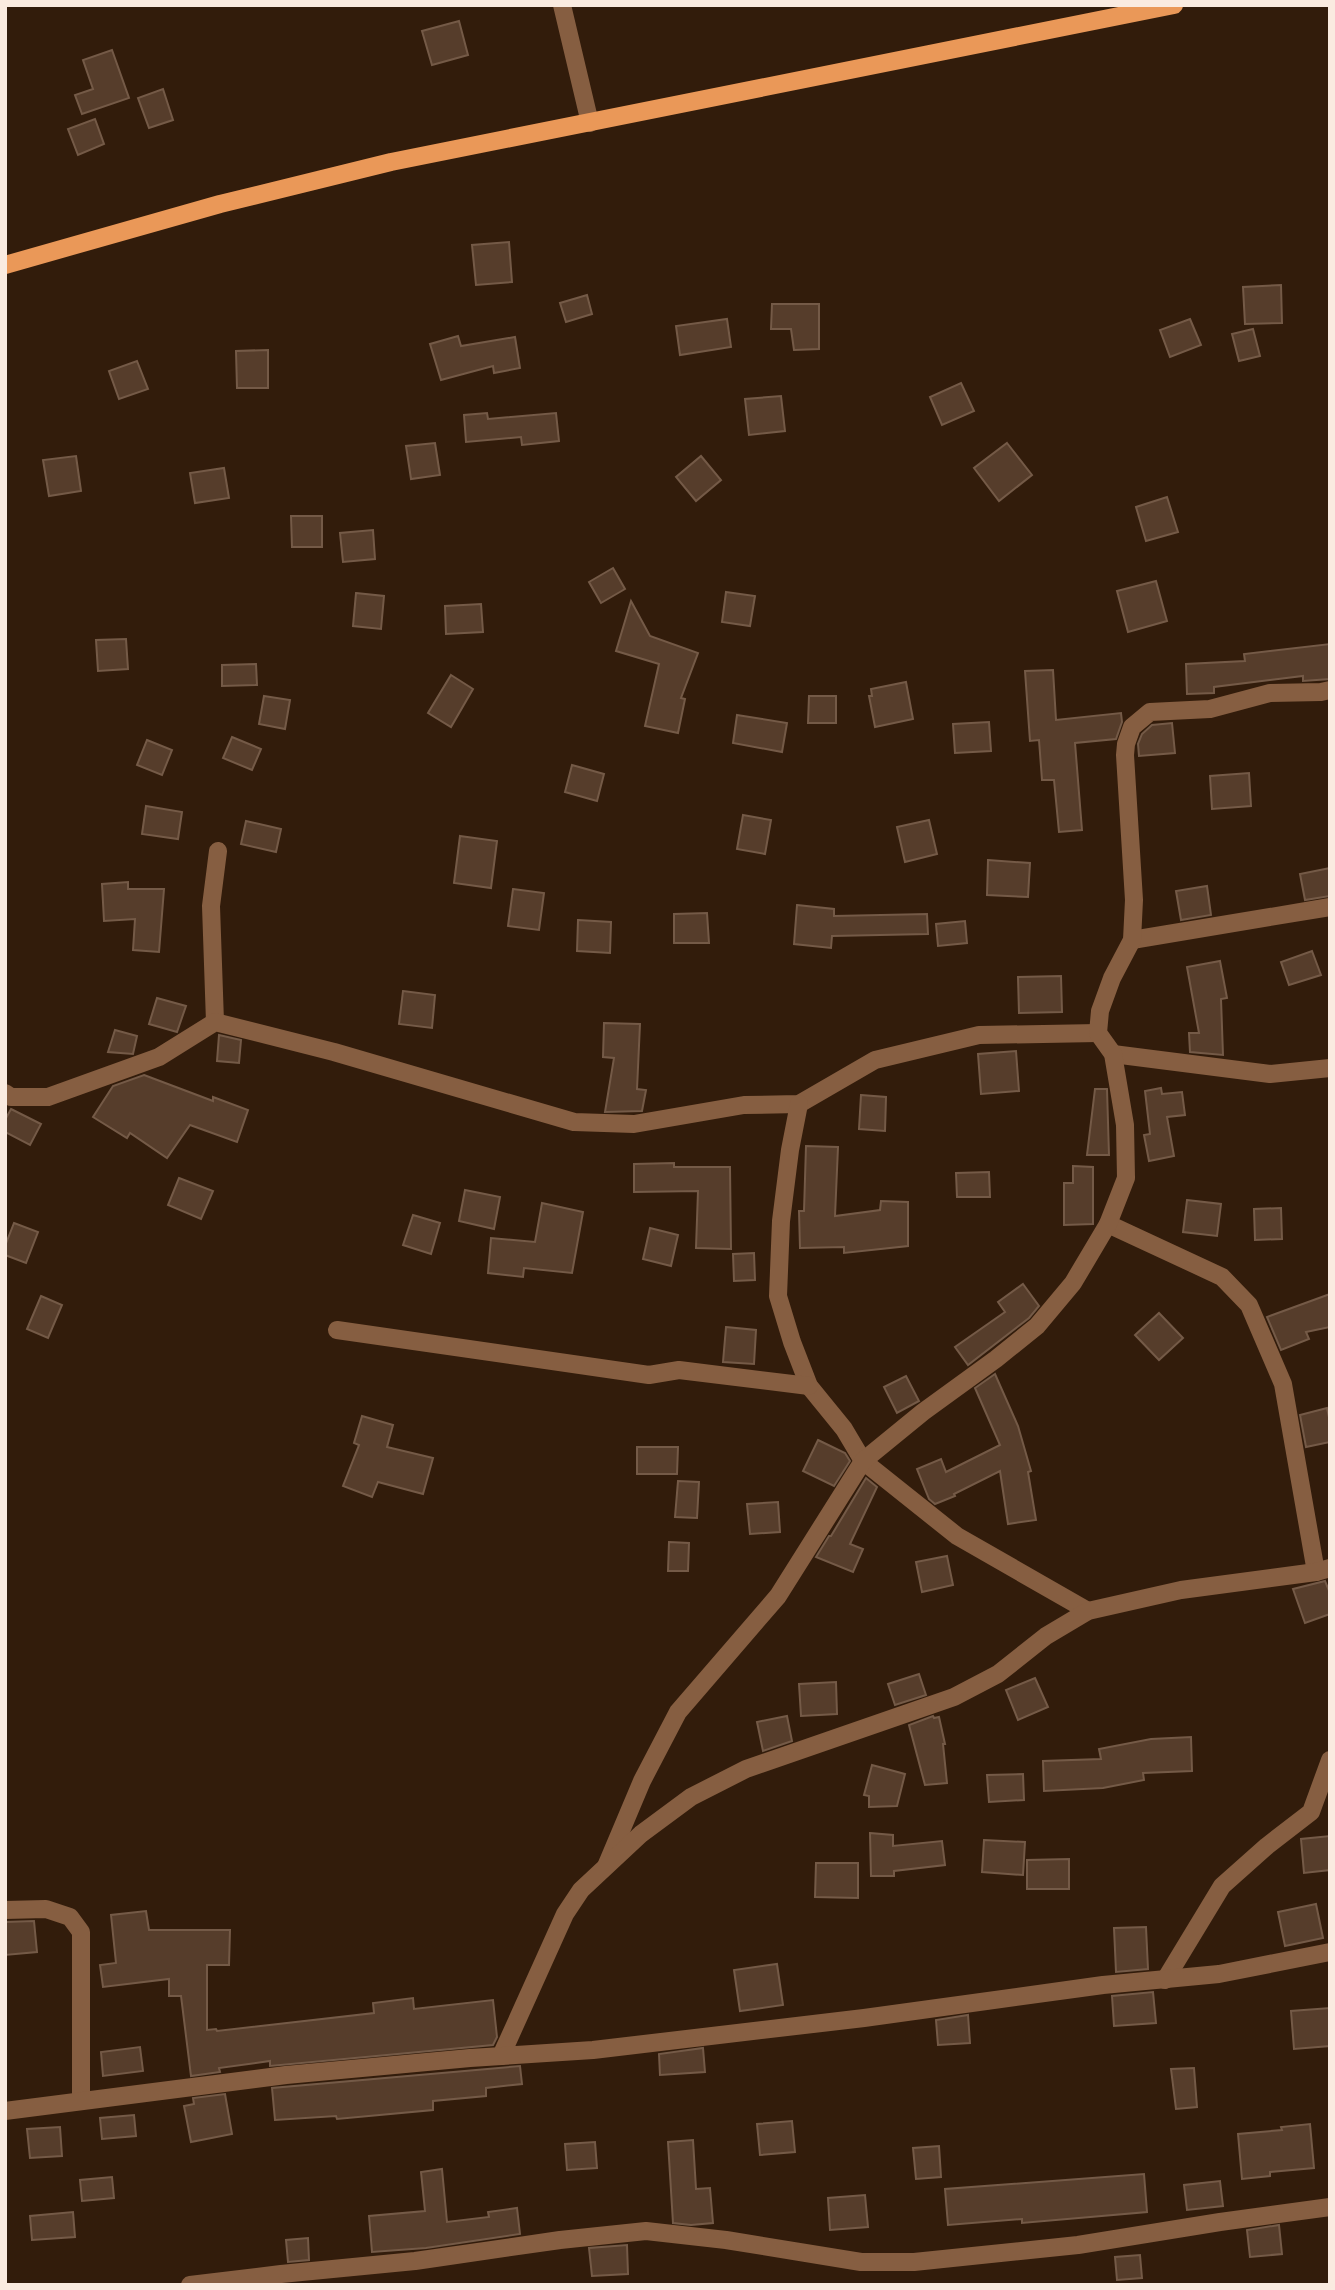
<svg xmlns="http://www.w3.org/2000/svg" width="1335" height="2290" font-family="Roboto,sans-serif">
<style>
.building{fill:#563d2b;stroke:#745a47;stroke-width:2}
.lines{fill:none;stroke-linecap:round;stroke-linejoin:round}
.minor{stroke:#865e41;stroke-width:18}
.primary{stroke:#ea9858;stroke-width:18}
</style>
<rect width="100%" height="100%" fill="#321c0b"/>
<g class="building">
<polygon points="459,21 468,55 432,65 422,31"/>
<polygon points="112,50 129,98 82,114 75,95 93,89 83,60"/>
<polygon points="163,89 173,120 149,128 138,98"/>
<polygon points="95,119 104,144 78,155 68,129"/>
<polygon points="509,242 512,282 476,285 472,245"/>
<polygon points="1281,285 1282,323 1245,324 1243,287"/>
<polygon points="587,295 592,314 566,322 560,303"/>
<polygon points="772,304 819,304 819,349 794,350 791,329 771,329"/>
<polygon points="727,319 731,347 680,355 676,326"/>
<polygon points="1190,319 1201,345 1170,357 1160,330"/>
<polygon points="1253,329 1260,356 1239,361 1232,334"/>
<polygon points="458,336 461,346 515,337 520,368 494,373 493,366 441,380 430,344"/>
<polygon points="268,350 268,388 237,388 236,351"/>
<polygon points="137,361 148,389 119,399 109,371"/>
<polygon points="961,383 974,411 942,425 930,397"/>
<polygon points="781,396 785,431 749,435 745,399"/>
<polygon points="487,413 488,419 556,413 559,441 522,445 521,437 466,442 464,415"/>
<polygon points="435,443 440,475 411,479 406,446"/>
<polygon points="1007,443 1032,475 999,501 974,468"/>
<polygon points="76,456 81,491 49,496 43,460"/>
<polygon points="701,456 721,480 696,501 676,477"/>
<polygon points="224,468 229,498 195,503 190,473"/>
<polygon points="1167,497 1178,532 1146,541 1136,507"/>
<polygon points="291,516 322,516 322,547 292,547"/>
<polygon points="373,530 375,559 343,562 340,533"/>
<polygon points="613,568 625,589 601,603 589,582"/>
<polygon points="1156,581 1167,621 1128,632 1117,591"/>
<polygon points="726,592 755,596 750,626 722,622"/>
<polygon points="356,593 384,596 381,629 353,626"/>
<polygon points="631,601 650,636 698,653 681,698 685,699 678,733 645,726 659,664 616,651"/>
<polygon points="481,604 483,632 446,634 445,606"/>
<polygon points="126,639 128,669 98,671 96,640"/>
<polygon points="1330,644 1330,679 1303,681 1303,676 1214,687 1214,693 1187,694 1186,664 1245,661 1244,654"/>
<polygon points="256,664 257,685 222,686 222,665"/>
<polygon points="1053,670 1056,720 1121,713 1122,722 1116,739 1075,743 1082,830 1059,832 1054,780 1042,780 1039,740 1030,741 1025,671"/>
<polygon points="451,675 473,689 451,727 428,713"/>
<polygon points="906,682 913,719 875,727 869,696 872,696 871,689"/>
<polygon points="264,696 290,700 285,729 259,724"/>
<polygon points="809,696 836,696 836,723 808,723"/>
<polygon points="737,715 787,723 782,752 733,743"/>
<polygon points="989,722 991,751 955,753 953,724"/>
<polygon points="1172,723 1175,753 1139,756 1138,744 1142,734 1152,725"/>
<polygon points="232,737 261,749 252,770 223,758"/>
<polygon points="147,740 172,750 162,775 137,765"/>
<polygon points="572,765 604,774 597,801 565,792"/>
<polygon points="1249,773 1251,806 1212,809 1210,776"/>
<polygon points="146,806 182,812 178,839 142,834"/>
<polygon points="743,815 771,820 765,854 737,849"/>
<polygon points="929,820 937,854 905,862 897,827"/>
<polygon points="246,821 281,829 276,852 241,844"/>
<polygon points="460,836 497,841 491,888 454,883"/>
<polygon points="988,860 1030,863 1028,897 987,895"/>
<polygon points="1330,868 1330,896 1305,900 1300,874"/>
<polygon points="128,882 128,889 164,889 159,952 133,950 135,919 104,921 102,884"/>
<polygon points="1207,886 1211,915 1181,920 1176,891"/>
<polygon points="513,889 544,893 539,930 508,926"/>
<polygon points="797,905 834,909 834,916 927,914 928,934 832,936 831,948 794,944"/>
<polygon points="707,913 709,943 674,943 674,914"/>
<polygon points="578,920 611,922 610,953 577,951"/>
<polygon points="965,921 967,943 938,946 936,924"/>
<polygon points="1312,951 1321,975 1289,985 1281,962"/>
<polygon points="1220,961 1227,998 1221,999 1223,1055 1190,1052 1189,1033 1199,1033 1187,967"/>
<polygon points="1061,976 1062,1012 1019,1013 1018,977"/>
<polygon points="403,991 435,995 432,1028 399,1024"/>
<polygon points="157,998 186,1006 177,1032 149,1024"/>
<polygon points="604,1023 640,1024 637,1089 646,1090 642,1111 605,1112 614,1058 603,1057"/>
<polygon points="115,1030 137,1036 133,1054 108,1052"/>
<polygon points="219,1035 241,1040 239,1063 217,1061"/>
<polygon points="1016,1051 1019,1091 981,1094 978,1054"/>
<polygon points="144,1075 213,1101 213,1097 248,1110 237,1142 190,1125 167,1158 130,1133 127,1138 93,1117 113,1086"/>
<polygon points="1161,1088 1162,1094 1182,1092 1185,1115 1167,1117 1174,1156 1149,1161 1144,1135 1150,1134 1145,1091"/>
<polygon points="1095,1089 1107,1089 1109,1155 1087,1155"/>
<polygon points="861,1095 886,1097 885,1131 859,1129"/>
<polygon points="11,1109 41,1124 30,1145 5,1132 5,1120"/>
<polygon points="806,1146 838,1147 835,1216 880,1210 881,1201 908,1202 908,1246 844,1253 844,1247 800,1248 799,1211 804,1211"/>
<polygon points="674,1163 674,1167 730,1167 731,1249 696,1248 698,1191 634,1192 634,1164"/>
<polygon points="1073,1166 1093,1167 1093,1224 1064,1225 1064,1183 1073,1183"/>
<polygon points="989,1172 990,1197 957,1197 956,1173"/>
<polygon points="179,1178 213,1191 201,1219 168,1205"/>
<polygon points="465,1190 500,1197 494,1229 459,1221"/>
<polygon points="1187,1200 1221,1204 1217,1236 1183,1232"/>
<polygon points="542,1203 583,1212 572,1273 524,1268 523,1277 488,1273 491,1238 535,1242"/>
<polygon points="1281,1208 1282,1239 1255,1240 1254,1209"/>
<polygon points="413,1215 440,1223 431,1254 403,1245"/>
<polygon points="14,1223 38,1232 26,1263 5,1255 5,1246"/>
<polygon points="650,1228 678,1235 671,1266 643,1259"/>
<polygon points="754,1253 755,1280 734,1281 733,1254"/>
<polygon points="1023,1284 1039,1306 1029,1318 968,1365 955,1347 1005,1312 998,1302"/>
<polygon points="1330,1294 1330,1327 1306,1332 1309,1339 1281,1350 1267,1317"/>
<polygon points="41,1296 62,1305 48,1338 27,1329"/>
<polygon points="1159,1313 1183,1338 1159,1360 1135,1335"/>
<polygon points="726,1327 756,1330 754,1364 723,1362"/>
<polygon points="995,1374 1018,1426 1031,1471 1028,1472 1036,1520 1008,1524 1000,1471 954,1494 955,1496 935,1504 929,1499 917,1469 941,1459 946,1472 1000,1445 975,1388"/>
<polygon points="906,1376 919,1401 897,1413 884,1387"/>
<polygon points="1327,1408 1330,1422 1330,1442 1306,1447 1300,1415"/>
<polygon points="362,1416 393,1425 387,1447 433,1458 423,1494 378,1482 372,1497 343,1486 359,1445 354,1443"/>
<polygon points="818,1440 845,1453 850,1461 834,1486 803,1471"/>
<polygon points="637,1447 678,1447 677,1474 637,1474"/>
<polygon points="866,1478 877,1487 850,1544 863,1549 853,1572 816,1557 829,1536 831,1536"/>
<polygon points="678,1481 699,1482 697,1518 675,1517"/>
<polygon points="778,1502 780,1532 750,1534 747,1504"/>
<polygon points="669,1542 689,1543 688,1571 668,1571"/>
<polygon points="947,1556 953,1585 922,1592 916,1562"/>
<polygon points="1325,1581 1330,1593 1330,1614 1305,1623 1293,1589"/>
<polygon points="919,1674 926,1695 895,1705 888,1684"/>
<polygon points="1035,1678 1048,1707 1018,1720 1006,1690"/>
<polygon points="836,1682 837,1714 801,1716 799,1684"/>
<polygon points="787,1716 792,1741 763,1751 757,1722"/>
<polygon points="933,1716 934,1718 939,1717 945,1744 943,1744 947,1783 925,1785 909,1725"/>
<polygon points="1191,1737 1192,1771 1143,1773 1144,1780 1103,1788 1044,1791 1043,1761 1101,1759 1099,1749 1151,1739"/>
<polygon points="872,1765 905,1774 897,1806 869,1807 869,1796 864,1795"/>
<polygon points="1023,1774 1024,1800 989,1802 987,1775"/>
<polygon points="870,1833 893,1835 893,1846 942,1841 945,1865 894,1871 894,1876 871,1876"/>
<polygon points="1330,1836 1330,1870 1304,1873 1301,1839"/>
<polygon points="984,1840 1025,1842 1023,1875 982,1872"/>
<polygon points="1069,1859 1069,1889 1027,1889 1027,1860"/>
<polygon points="816,1863 858,1863 858,1898 815,1897"/>
<polygon points="1316,1904 1323,1938 1285,1946 1278,1912"/>
<polygon points="146,1911 149,1930 230,1930 229,1965 207,1965 207,2030 216,2029 217,2031 374,2013 373,2003 413,1998 414,2009 493,2000 497,2037 493,2045 270,2066 270,2061 219,2068 220,2072 191,2076 181,1996 169,1996 169,1979 103,1987 100,1965 116,1963 111,1915"/>
<polygon points="34,1921 37,1952 5,1955 5,1922"/>
<polygon points="1146,1927 1148,1969 1116,1972 1114,1928"/>
<polygon points="777,1964 783,2005 740,2011 734,1970"/>
<polygon points="1153,1992 1156,2023 1114,2026 1112,1996"/>
<polygon points="1330,2008 1330,2046 1294,2049 1291,2011"/>
<polygon points="968,2015 970,2043 938,2045 936,2020"/>
<polygon points="140,2047 143,2071 103,2076 101,2052"/>
<polygon points="703,2048 705,2072 660,2075 659,2054"/>
<polygon points="520,2066 522,2084 486,2088 486,2096 433,2101 433,2110 337,2119 336,2116 275,2120 272,2088"/>
<polygon points="1194,2068 1197,2107 1176,2109 1171,2069"/>
<polygon points="225,2094 232,2134 191,2142 184,2106 194,2104 193,2098"/>
<polygon points="134,2115 136,2136 102,2139 100,2118"/>
<polygon points="792,2121 795,2152 760,2155 757,2124"/>
<polygon points="1310,2124 1314,2168 1270,2172 1270,2176 1242,2179 1238,2134 1282,2130 1281,2127"/>
<polygon points="60,2127 62,2156 30,2158 27,2129"/>
<polygon points="693,2140 696,2189 710,2188 713,2223 691,2225 673,2223 668,2142"/>
<polygon points="595,2142 597,2168 567,2170 565,2144"/>
<polygon points="939,2146 941,2177 916,2179 913,2148"/>
<polygon points="442,2169 447,2222 489,2217 488,2212 517,2208 520,2234 426,2248 372,2252 369,2216 425,2211 421,2172"/>
<polygon points="1144,2174 1147,2212 1022,2223 1022,2219 948,2225 945,2189"/>
<polygon points="112,2177 114,2198 82,2201 80,2180"/>
<polygon points="1220,2181 1223,2206 1187,2210 1184,2185"/>
<polygon points="865,2195 868,2227 830,2230 828,2198"/>
<polygon points="73,2212 75,2237 32,2240 30,2216"/>
<polygon points="1279,2225 1282,2254 1250,2257 1247,2230"/>
<polygon points="308,2238 309,2260 288,2262 286,2240"/>
<polygon points="627,2245 628,2274 592,2276 589,2248"/>
<polygon points="1140,2255 1142,2278 1117,2280 1115,2257"/>
</g>
<g class="lines">
<g class="minor">
<polyline points="562,5 590,123"/>
<polyline points="1132,940 1330,907"/>
<polyline points="215,1022 211,906 218,851"/>
<polyline points="1113,1054 1270,1074 1330,1068"/>
<polyline points="5,1093 11,1097 48,1097 159,1057 215,1022 334,1052 574,1122 634,1124 744,1105 799,1104 875,1060 979,1035 1098,1033"/>
<polyline points="799,1104 790,1150 781,1221 778,1296 792,1342 809,1386 844,1429 863,1461 957,1536 1088,1611"/>
<polyline points="1108,1224 1222,1277 1249,1305 1283,1384 1316,1572"/>
<polyline points="337,1330 649,1375 679,1370 809,1386"/>
<polyline points="607,1864 642,1781 678,1712 778,1596 863,1461 923,1412 996,1359 1037,1326 1073,1283 1108,1224 1126,1178 1125,1125 1113,1054 1098,1033 1100,1011 1112,978 1132,940 1134,900 1125,755 1126,744 1132,727 1150,712 1210,709 1270,693 1321,692 1330,690"/>
<polyline points="5,1910 46,1909 70,1917 81,1932 81,2101"/>
<polyline points="1165,1980 1222,1886 1267,1846 1311,1812 1330,1760"/>
<polyline points="501,2056 565,1914 581,1890 641,1834 691,1797 746,1769 954,1697 998,1674 1046,1636 1088,1611 1181,1590 1316,1572 1330,1568"/>
<polyline points="5,2111 286,2075 470,2058 593,2050 864,2018 1103,1985 1219,1974 1330,1952"/>
<polyline points="190,2285 281,2274 415,2261 560,2240 646,2231 726,2240 861,2262 914,2262 1078,2245 1220,2222 1330,2207"/>
</g>
<polyline class="primary" points="5,265 220,204 391,162 1174,5"/>
</g>
<rect width="1335" height="2290" fill="none" stroke="#faebe0" stroke-width="14"/>
</svg>
